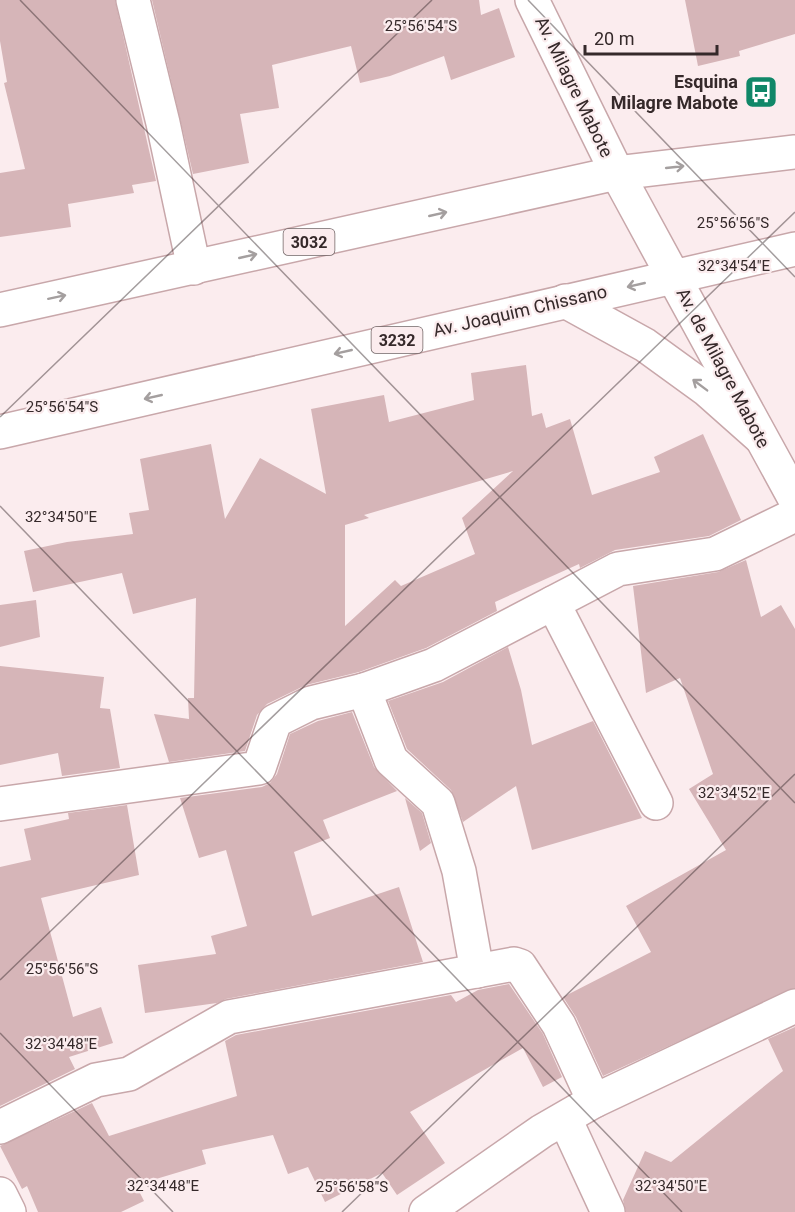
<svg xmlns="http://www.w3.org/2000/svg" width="795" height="1212" font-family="Roboto,sans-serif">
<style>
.building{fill:#d6b5b8;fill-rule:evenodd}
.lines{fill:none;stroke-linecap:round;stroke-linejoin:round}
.street-casing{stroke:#c8a7aa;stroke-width:36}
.secondary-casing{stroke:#c8a7aa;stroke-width:36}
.primary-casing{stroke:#c8a7aa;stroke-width:36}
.street{stroke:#fff;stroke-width:33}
.secondary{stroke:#fff;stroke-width:33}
.primary{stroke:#fff;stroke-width:33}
.oneway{stroke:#a49f9f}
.ticks{fill:none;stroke:#35292a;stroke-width:1.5;stroke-opacity:0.45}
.labels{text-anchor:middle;stroke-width:4.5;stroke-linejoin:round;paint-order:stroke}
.shield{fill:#fbecee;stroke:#706465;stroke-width:1.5}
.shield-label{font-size:16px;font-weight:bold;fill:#35292a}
.poi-label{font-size:18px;font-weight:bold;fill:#35292a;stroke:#fbecee;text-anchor:end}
.street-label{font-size:18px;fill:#35292a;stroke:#fbecee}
.ticks-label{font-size:15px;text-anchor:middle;fill:#35292a;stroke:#fbecee;stroke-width:4.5;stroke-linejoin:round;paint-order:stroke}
</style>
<rect width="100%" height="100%" fill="#fbecee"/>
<g class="building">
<polygon points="0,0 115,0 156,181 132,185 134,193 68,204 71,227 0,237 0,173 25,169 4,83 7,82 0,41"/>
<polygon points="152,0 479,0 481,15 499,8 515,57 451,80 444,56 390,76 360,83 351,46 272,65 279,108 240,114 249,163 193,174"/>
<polygon points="685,0 795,0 795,34 739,51 740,56 698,66"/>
<path d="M526,365L532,416L542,413L546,428L570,419L592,495L660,472L654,457L703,434L741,520L709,536L615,550L580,568L579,564L495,602L497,611L426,648L359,672L306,685L267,704L257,715L245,751L169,762L154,714L189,719L188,698H194L196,598L133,614L122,573L33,592L24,551L67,542L133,534L129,513L149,510L140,459L211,444L225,519L260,458L326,494L311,409L384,395L389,422L474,400L471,373ZM513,471L462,518L475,554L401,586L395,580L345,626V525L369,518L364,515Z"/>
<polygon points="746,560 761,617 781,605 795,629 795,988 603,1076 576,1017 563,997 651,952 626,906 726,850 689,789 713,774 680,678 646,693 633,586 718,572"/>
<polygon points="36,600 40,637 0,647 0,605"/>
<polygon points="508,647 521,690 532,745 593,721 642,818 532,850 516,786 463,822 451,790 407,749 388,701 443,682"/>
<polygon points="0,666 104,677 100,708 110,709 120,768 62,776 58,753 0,765"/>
<polygon points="352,712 374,767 397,791 323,820 330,838 294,852 312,916 399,887 423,962 226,999 217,1003 145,1013 138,965 216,954 211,936 247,926 226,850 199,858 180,798 262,787 270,783 277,774 290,734 318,721"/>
<polygon points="405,798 422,813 431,843 420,851"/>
<polygon points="127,805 139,875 41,898 73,1017 101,1007 113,1043 69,1057 75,1069 0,1106 0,867 31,860 24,829 69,819 68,813"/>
<polygon points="509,984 543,1034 562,1077 543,1087 523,1048 410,1112 445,1163 397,1195 382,1173 325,1202 308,1167 288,1174 273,1135 202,1150 206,1164 136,1185 144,1201 121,1212 38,1212 27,1186 22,1189 0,1146 92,1103 109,1136 237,1096 225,1041 236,1035 451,995 456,1002 478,990"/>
<polygon points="795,1027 795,1212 626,1212 623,1200 645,1151 671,1162 783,1071 768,1039"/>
</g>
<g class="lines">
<g class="street-casing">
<g id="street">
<polyline points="133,0 163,123 194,268"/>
<polyline points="673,276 795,499"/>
<polyline points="553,603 656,803"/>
<polyline points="364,690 391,760 438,803 459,871 477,971"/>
<polyline points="0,804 259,768 275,721 311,703 364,690 434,665 618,569 715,554 795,515"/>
<polyline points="565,1119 608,1212"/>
<polyline points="0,1127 96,1080 129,1074 229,1017 514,964 520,966 559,1025 594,1101"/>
<polyline points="0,1194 9,1212"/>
<polyline points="426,1212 542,1131 594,1101 795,1006"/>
</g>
</g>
<g class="secondary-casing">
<polyline id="secondary" points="532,0 617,173 673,276"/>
</g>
<g class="primary-casing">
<g id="primary">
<polyline points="565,301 645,345 707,390 760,437"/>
<polyline points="0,310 617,173 795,152"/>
<polyline points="0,432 795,249"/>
</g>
</g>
<use href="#street" class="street"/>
<use href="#secondary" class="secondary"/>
<use href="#primary" class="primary"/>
</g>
<defs><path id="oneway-shaft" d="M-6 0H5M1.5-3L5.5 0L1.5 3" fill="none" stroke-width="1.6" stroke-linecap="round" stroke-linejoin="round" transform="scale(1.5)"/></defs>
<g class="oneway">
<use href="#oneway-shaft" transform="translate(675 167) rotate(-6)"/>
<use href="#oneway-shaft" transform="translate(438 214) rotate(-13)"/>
<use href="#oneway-shaft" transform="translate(248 256) rotate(-13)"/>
<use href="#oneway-shaft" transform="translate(636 285) rotate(167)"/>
<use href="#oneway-shaft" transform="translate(57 297) rotate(-12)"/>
<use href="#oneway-shaft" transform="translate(343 352) rotate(167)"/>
<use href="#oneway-shaft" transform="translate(700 385) rotate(-143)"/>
<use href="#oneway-shaft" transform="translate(153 397) rotate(167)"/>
</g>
<path class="ticks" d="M20,0L795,803M528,0L795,277M0,417L432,0M0,506L682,1212M0,980L795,212M0,1033L173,1212M342,1212L795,774"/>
<defs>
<g id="bus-square" transform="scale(1.725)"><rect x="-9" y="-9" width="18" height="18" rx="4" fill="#108768" stroke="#fbecee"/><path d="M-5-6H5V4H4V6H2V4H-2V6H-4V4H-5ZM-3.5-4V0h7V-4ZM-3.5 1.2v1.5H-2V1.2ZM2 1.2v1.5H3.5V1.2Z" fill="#fff"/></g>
</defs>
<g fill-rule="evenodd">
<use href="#bus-square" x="761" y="92"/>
</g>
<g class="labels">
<g class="shield">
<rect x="283.5" y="229" width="51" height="26" rx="4.5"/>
<rect x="371.5" y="327" width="51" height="26" rx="4.5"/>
</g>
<g class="shield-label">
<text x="309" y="248">3032</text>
<text x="397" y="346">3232</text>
</g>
<g class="poi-label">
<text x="738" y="88">Esquina<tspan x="738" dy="21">Milagre Mabote</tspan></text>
</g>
<g class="street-label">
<text transform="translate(574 87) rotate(64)" y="6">Av. Milagre Mabote</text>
<text transform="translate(520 311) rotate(-13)" y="6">Av. Joaquim Chissano</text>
<text transform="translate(723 368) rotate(62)" y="6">Av. de Milagre Mabote</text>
</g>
</g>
<g class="ticks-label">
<text x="421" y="31">25°56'54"S</text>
<text x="733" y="228">25°56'56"S</text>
<text x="734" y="271">32°34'54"E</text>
<text x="62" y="412">25°56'54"S</text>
<text x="61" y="522">32°34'50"E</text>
<text x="734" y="798">32°34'52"E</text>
<text x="62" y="974">25°56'56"S</text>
<text x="61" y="1049">32°34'48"E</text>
<text x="163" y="1191">32°34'48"E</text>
<text x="671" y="1191">32°34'50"E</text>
<text x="352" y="1192">25°56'58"S</text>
</g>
<path d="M585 45v9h132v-9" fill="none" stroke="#35292a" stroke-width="3"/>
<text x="594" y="45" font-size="18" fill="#35292a" stroke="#fbecee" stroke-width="4.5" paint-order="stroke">20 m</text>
</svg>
